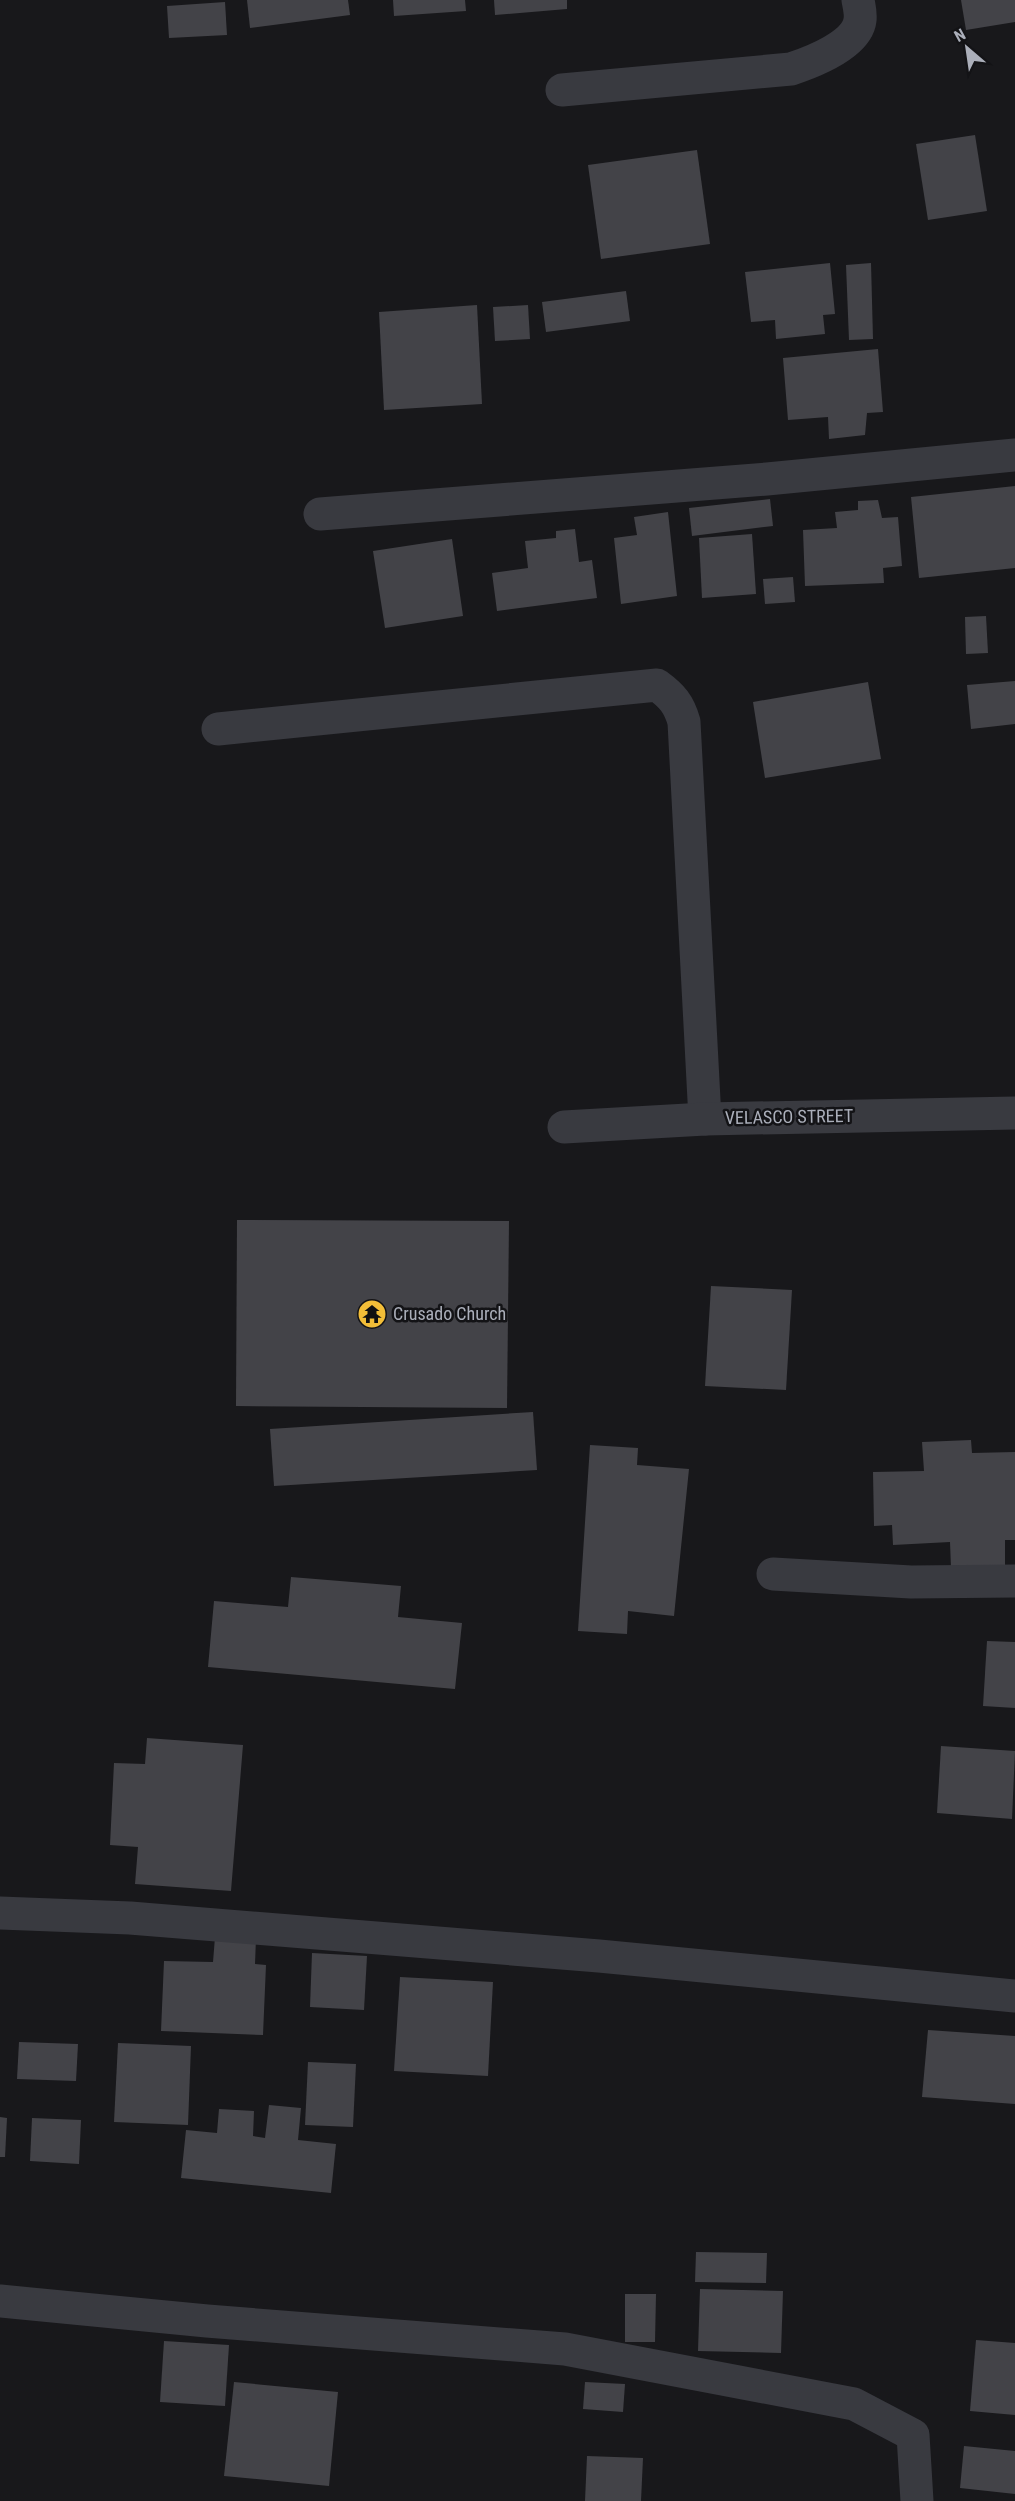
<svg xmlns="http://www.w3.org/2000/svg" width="1015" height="2501" font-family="'Roboto Condensed',sans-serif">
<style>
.building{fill:#434348}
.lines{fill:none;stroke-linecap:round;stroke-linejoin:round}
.minor{stroke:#393a40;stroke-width:33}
.labels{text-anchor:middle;stroke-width:5;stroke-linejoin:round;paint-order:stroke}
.street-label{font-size:18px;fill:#abafba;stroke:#131316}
.poi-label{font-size:18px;fill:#abafba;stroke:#131316;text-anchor:start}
</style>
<rect width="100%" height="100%" fill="#18181b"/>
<g class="building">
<polygon points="247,0 348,0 350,15 250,28"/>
<polygon points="393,0 465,0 466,11 394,16"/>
<polygon points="494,0 567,0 567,9 495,15"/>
<polygon points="961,0 1015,0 1015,22 966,30"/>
<polygon points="225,2 227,35 169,38 167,6"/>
<polygon points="975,135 987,211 928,220 916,144"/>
<polygon points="697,150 710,244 601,259 588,165"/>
<polygon points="830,263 835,314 823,315 825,334 776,339 775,320 751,322 745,272"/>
<polygon points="871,263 873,339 849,340 846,265"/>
<polygon points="626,291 630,321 546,332 542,302"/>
<polygon points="477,305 482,404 384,410 379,312"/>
<polygon points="528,305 530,339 495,341 493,307"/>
<polygon points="878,349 883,412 867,413 865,435 829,439 828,417 788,420 783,358"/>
<polygon points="1015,486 1015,568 919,578 911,497"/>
<polygon points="770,499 773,526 692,536 689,508"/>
<polygon points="878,500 882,518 898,517 902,566 883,568 884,583 805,586 803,530 837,528 835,512 858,510 858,501"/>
<polygon points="668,512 677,596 621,604 614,538 637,535 634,517"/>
<polygon points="575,529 579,562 592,560 597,598 497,611 492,573 528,568 525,541 556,538 556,531"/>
<polygon points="752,534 756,594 702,598 699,538"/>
<polygon points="452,539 463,616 385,628 373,551"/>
<polygon points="793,577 795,602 765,604 763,579"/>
<polygon points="986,616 988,653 966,654 965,617"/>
<polygon points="1015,681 1015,724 971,729 967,685"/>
<polygon points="868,682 881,759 765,778 753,702"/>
<polygon points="237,1220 509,1221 507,1408 236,1406"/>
<polygon points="711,1286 792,1290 786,1390 705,1386"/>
<polygon points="533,1412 537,1470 274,1486 270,1429"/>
<polygon points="971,1440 972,1453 1015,1452 1015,1540 1005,1540 1005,1567 951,1568 950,1542 893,1545 892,1525 874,1526 873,1472 924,1471 922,1442"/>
<polygon points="590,1445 638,1448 637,1465 689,1469 674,1616 628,1611 627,1634 578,1631"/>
<polygon points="291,1577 401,1586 398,1617 462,1623 455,1689 208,1667 214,1601 288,1607"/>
<polygon points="987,1641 1015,1642 1015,1708 983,1706"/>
<polygon points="147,1738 243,1745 231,1891 135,1884 138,1847 110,1845 114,1763 145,1764"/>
<polygon points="941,1746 1015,1751 1012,1819 937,1813"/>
<polygon points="215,1937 256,1938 255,1964 266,1965 263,2035 161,2031 164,1961 213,1962"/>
<polygon points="312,1953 367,1956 364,2010 310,2007"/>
<polygon points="400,1977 493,1982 488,2076 394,2071"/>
<polygon points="928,2030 1015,2036 1015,2104 922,2097"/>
<polygon points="19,2042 78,2044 76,2081 17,2079"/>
<polygon points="118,2043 191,2046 188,2125 114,2122"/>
<polygon points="308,2062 356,2064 353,2127 305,2125"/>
<polygon points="269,2105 301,2108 298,2140 336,2144 331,2193 181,2178 186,2130 217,2133 219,2109 254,2111 253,2136 265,2138"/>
<polygon points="0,2117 7,2118 5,2157 0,2157"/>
<polygon points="32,2118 81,2120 79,2164 30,2161"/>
<polygon points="696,2252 767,2253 766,2283 695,2282"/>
<polygon points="700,2289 783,2291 781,2353 698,2351"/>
<polygon points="625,2294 656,2294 655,2342 625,2342"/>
<polygon points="976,2340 1015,2343 1015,2415 970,2411"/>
<polygon points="164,2341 229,2345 225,2406 160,2402"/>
<polygon points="234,2382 338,2392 329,2486 224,2476"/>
<polygon points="585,2382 625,2384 623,2412 583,2409"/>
<polygon points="964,2446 1015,2451 1015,2494 960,2488"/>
<polygon points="587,2456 643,2458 641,2501 585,2501"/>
</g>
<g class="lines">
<g class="minor">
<path d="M562,90L791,69C812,62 857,45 860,20C861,13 859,6 858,0"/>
<polyline points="320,514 767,479 1015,455"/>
<path d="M218,729L657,685C672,696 679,704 684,722L705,1119"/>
<polyline points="564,1127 705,1119 1015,1113"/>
<polyline points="773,1574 911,1582 1015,1581"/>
<polyline points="0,1913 130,1918 599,1956 1015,1996"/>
<polyline points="0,2301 207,2321 565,2349 854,2404 913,2435 917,2501"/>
</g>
</g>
<defs>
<g id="temple-disc" transform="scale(1.5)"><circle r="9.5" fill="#f3be38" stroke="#131316"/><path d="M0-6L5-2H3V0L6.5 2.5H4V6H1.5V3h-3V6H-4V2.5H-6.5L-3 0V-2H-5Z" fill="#111"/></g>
</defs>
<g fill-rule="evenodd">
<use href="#temple-disc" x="372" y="1314"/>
</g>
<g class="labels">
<g class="street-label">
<text transform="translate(789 1117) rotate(-1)" y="6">VELASCO STREET</text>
</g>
<g class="poi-label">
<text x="393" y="1320">Crusado Church</text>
</g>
</g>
<g transform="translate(967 48) rotate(331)" stroke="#131316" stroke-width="4.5" paint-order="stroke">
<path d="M0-4.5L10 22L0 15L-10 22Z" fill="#abafba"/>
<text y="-9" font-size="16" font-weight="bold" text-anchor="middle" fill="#abafba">N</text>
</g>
</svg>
